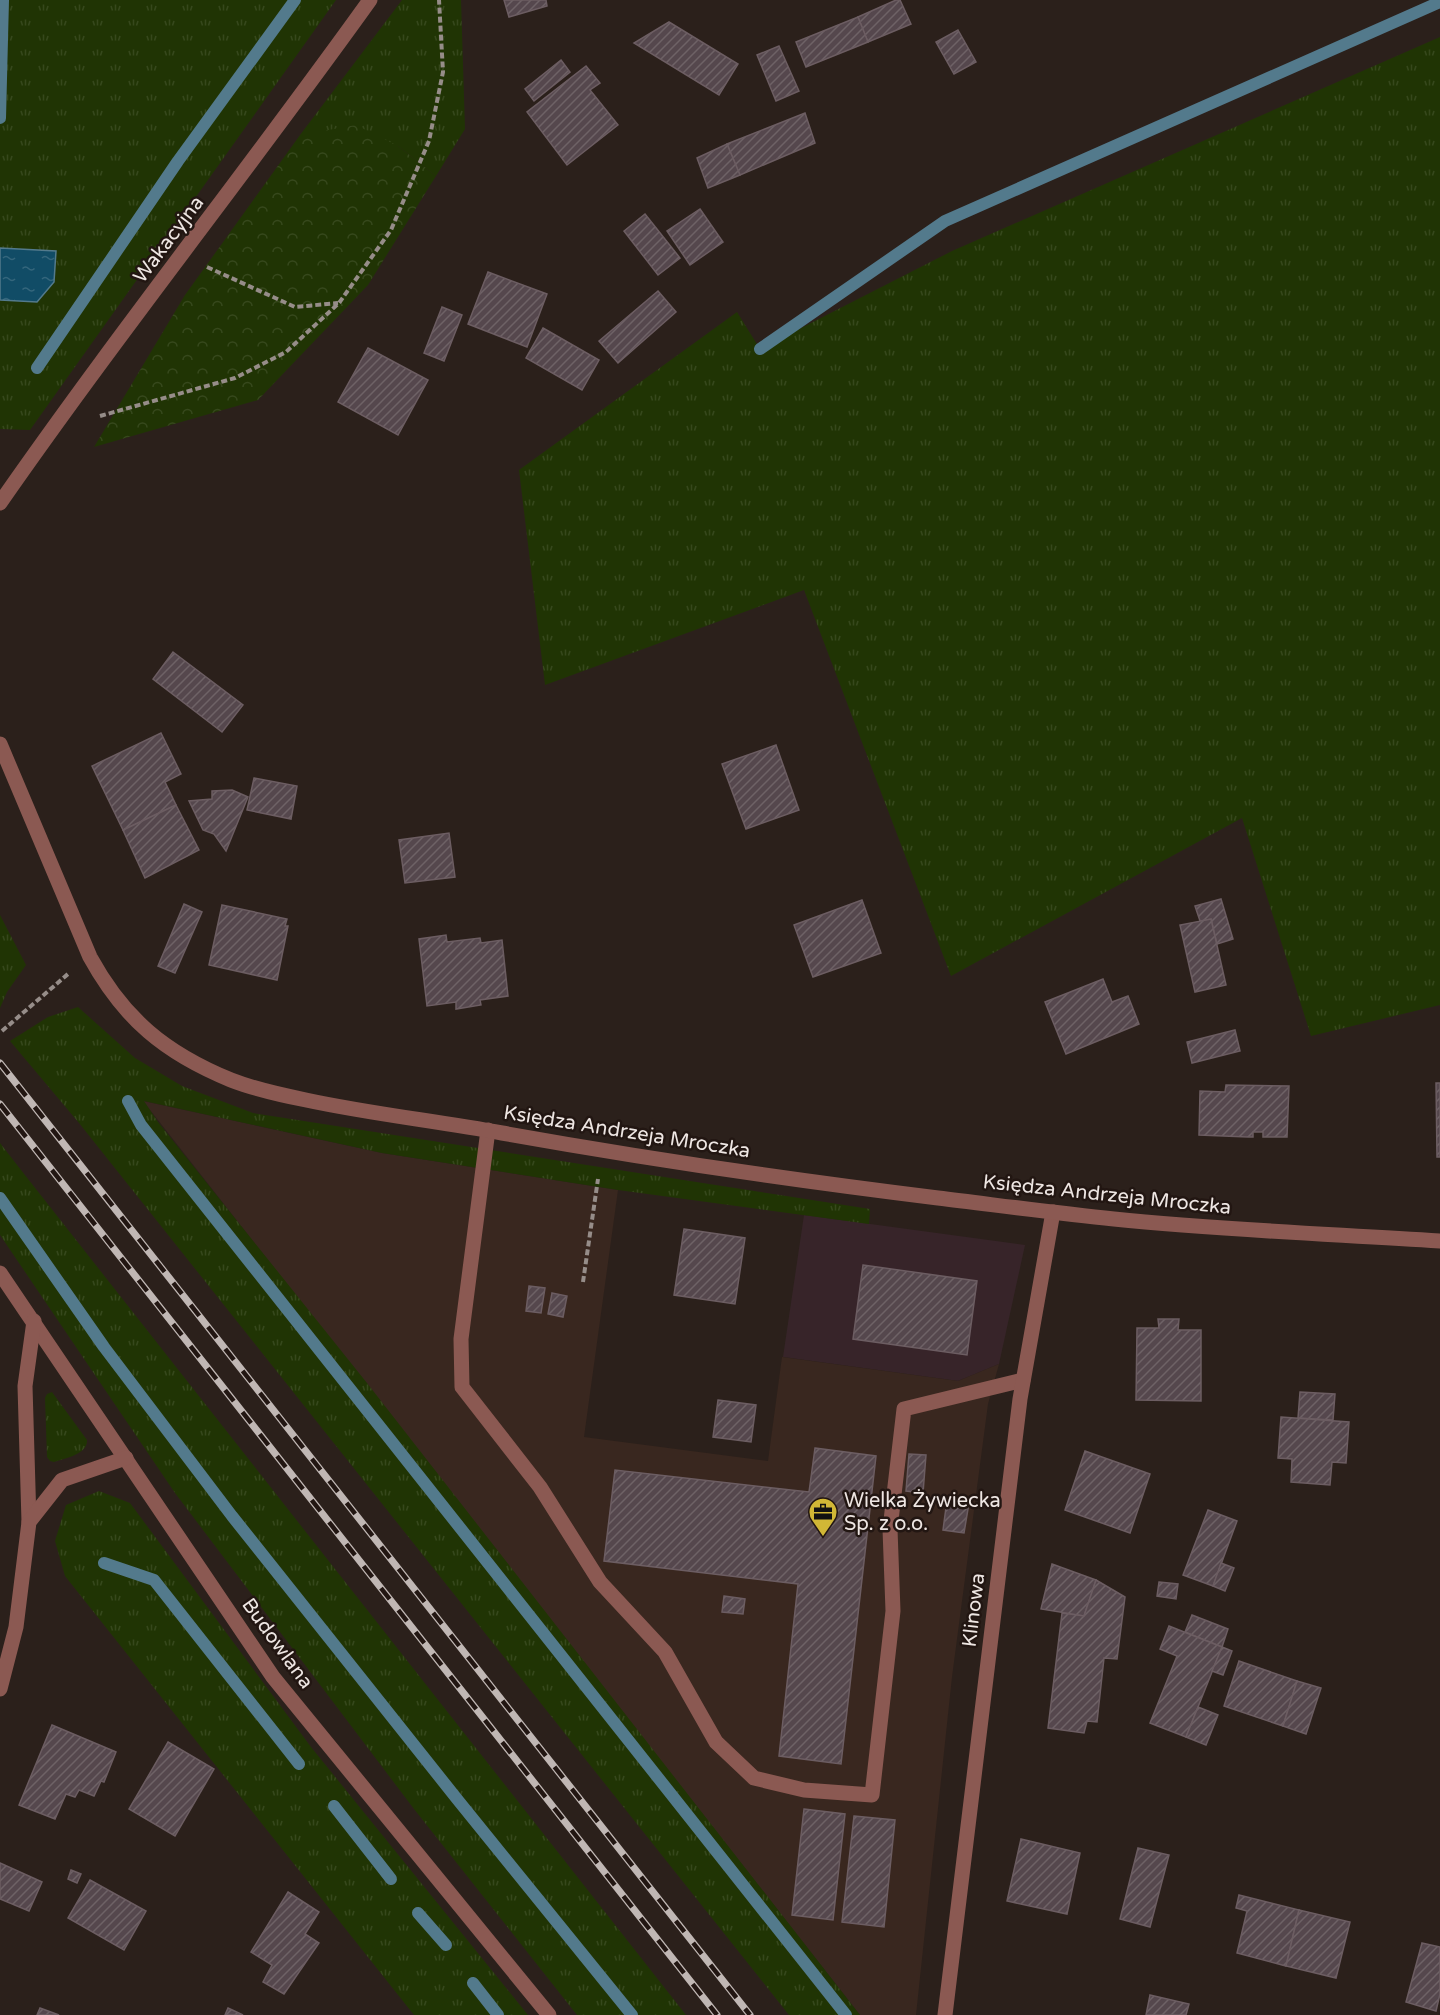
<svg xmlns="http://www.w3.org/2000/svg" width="1440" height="2015" font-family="'Varela Round',sans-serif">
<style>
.commercial{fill:#372429}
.built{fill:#39271f}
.grass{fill:url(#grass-tufts)}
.forest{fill:url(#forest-crowns)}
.water{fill:url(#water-ripples);stroke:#537a8c;stroke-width:1.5}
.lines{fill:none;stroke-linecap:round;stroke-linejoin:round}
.stream{stroke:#537a8c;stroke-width:12}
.building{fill:url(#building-hatch);stroke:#6c5d62;stroke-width:1.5}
.path{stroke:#968d89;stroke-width:4;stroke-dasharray:6 3;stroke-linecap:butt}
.service{stroke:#8b5952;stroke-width:15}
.minor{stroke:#8b5952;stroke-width:15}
.tertiary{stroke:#8b5952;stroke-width:15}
.rail-casing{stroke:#c0b7b4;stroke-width:7}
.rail{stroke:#221612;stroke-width:4.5;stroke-dasharray:14;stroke-linecap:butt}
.labels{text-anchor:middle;stroke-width:5;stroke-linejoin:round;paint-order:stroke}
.street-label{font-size:20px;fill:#eee6e3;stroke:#221612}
.poi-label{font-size:20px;fill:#eee6e3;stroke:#221612;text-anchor:start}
</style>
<defs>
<pattern id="grass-tufts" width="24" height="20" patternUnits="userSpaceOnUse" patternTransform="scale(1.5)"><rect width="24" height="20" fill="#203404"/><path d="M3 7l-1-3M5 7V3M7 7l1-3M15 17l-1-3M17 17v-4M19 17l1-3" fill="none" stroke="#36481c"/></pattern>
<pattern id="forest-crowns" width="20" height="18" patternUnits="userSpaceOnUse" patternTransform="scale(1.5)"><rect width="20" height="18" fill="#203404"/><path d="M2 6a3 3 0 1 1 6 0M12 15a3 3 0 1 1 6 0" fill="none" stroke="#36481c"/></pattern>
<pattern id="water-ripples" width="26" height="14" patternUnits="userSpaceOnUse" patternTransform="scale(1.5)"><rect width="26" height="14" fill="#114c66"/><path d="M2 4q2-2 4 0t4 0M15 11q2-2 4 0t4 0" fill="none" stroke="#34667c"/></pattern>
<pattern id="building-hatch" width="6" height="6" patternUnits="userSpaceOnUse" patternTransform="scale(1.5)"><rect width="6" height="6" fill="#55474d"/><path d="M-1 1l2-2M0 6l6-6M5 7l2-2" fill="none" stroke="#6e6266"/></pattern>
</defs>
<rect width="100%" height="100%" fill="#2b201b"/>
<polygon class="commercial" points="804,1215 1025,1245 999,1364 958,1381 783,1357"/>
<polygon class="built" points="143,1101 382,1153 618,1190 584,1437 768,1461 782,1357 958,1381 999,1364 988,1404 952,1677 916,2015 860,2015"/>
<g class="grass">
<polygon points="0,0 336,0 30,430 0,429 0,300 37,302 56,251 0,248"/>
<polygon points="402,0 461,0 465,129 436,176 398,146 300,135"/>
<polygon points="1440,37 1440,1005 1311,1036 1242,818 951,976 804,590 545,685 519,470 737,312 760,349 952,251"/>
<polygon points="0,915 26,965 7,992 0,1008"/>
<polygon points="78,1007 135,1058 182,1086 253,1113 870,1209 869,1224 618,1190 382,1153 144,1101 158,1122 367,1383 860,2015 789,2015 79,1123 10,1041 48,1017"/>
<polygon points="0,1143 21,1170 686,2015 577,2015 414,1809 175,1493 0,1235"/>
<path d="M52,1392L87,1440C88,1454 66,1458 54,1462L50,1461L47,1457L45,1398L47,1394Z"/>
<polygon points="99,1491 130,1503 311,1747 528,2015 414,2015 65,1576 55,1541 66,1505"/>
</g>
<polygon class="forest" points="356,125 398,146 436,176 368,285 258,400 94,447 185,295 300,135"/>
<polygon class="water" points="0,248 56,251 54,282 37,302 0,300"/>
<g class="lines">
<g class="stream">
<polyline points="0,118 3,0"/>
<polyline points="760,349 945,221 1440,2"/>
<polyline points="37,368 178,161 295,0"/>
<polyline points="128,1101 141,1125 846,2015"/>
<polyline points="0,1198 104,1347 232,1516 457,1799 632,2015"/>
<polyline points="104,1563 154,1580 299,1764"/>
<polyline points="334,1806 391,1879"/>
<polyline points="418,1913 446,1945"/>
<polyline points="473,1983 498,2015"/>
</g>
</g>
<g class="building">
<polygon points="504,0 546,0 547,6 509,17"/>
<polygon points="896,0 900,0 911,24 868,42 858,17"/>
<polygon points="858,17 868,42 806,67 796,42"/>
<polygon points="669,22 738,64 719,95 634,43"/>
<polygon points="958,30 976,62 954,74 936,42"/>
<polygon points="779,46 799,91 776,101 757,55"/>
<polygon points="561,60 570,72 534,101 525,89"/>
<polygon points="586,66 600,83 590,90 618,125 567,165 527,112"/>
<polygon points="805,113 815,143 740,175 727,144"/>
<polygon points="727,144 740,175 708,188 697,158"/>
<polygon points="700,209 723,242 690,265 667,231"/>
<polygon points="645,214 680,258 658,275 624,231"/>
<polygon points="488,272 547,294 527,347 468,324"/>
<polygon points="658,291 676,312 618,363 599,341"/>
<polygon points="442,307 462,315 444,361 424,353"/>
<polygon points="543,328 599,360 582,390 526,358"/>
<polygon points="368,348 428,380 398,435 338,402"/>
<polygon points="173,652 243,705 222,732 153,679"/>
<polygon points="161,733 181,774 165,782 176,805 123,830 92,766"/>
<polygon points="776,745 799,810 746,829 722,764"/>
<polygon points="254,778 297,786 291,819 247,810"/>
<polygon points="232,790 248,797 226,851 214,834 203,830 189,801 212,799 212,791"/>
<polygon points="176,805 199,850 145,878 123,830"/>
<polygon points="449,833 455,877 405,883 399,840"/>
<polygon points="1221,899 1233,939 1217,944 1211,919 1200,921 1195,906"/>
<polygon points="862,900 881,953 813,977 794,925"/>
<polygon points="184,904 202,912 175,973 158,966"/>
<polygon points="222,905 287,919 285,926 288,926 277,980 209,965"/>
<polygon points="1211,919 1226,985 1195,992 1180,925"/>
<polygon points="446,935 447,942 480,938 481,943 502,940 508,996 480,1000 481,1005 456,1009 456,1002 427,1006 419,939"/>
<polygon points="1103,979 1112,1002 1128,996 1139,1024 1066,1054 1045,1002"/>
<polygon points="1235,1030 1240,1051 1192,1063 1187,1042"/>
<polygon points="1436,1083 1440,1083 1440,1157 1437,1157"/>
<polygon points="1226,1085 1289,1086 1287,1137 1263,1137 1263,1132 1253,1132 1253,1137 1248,1137 1199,1135 1200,1091 1225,1092"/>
<polygon points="684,1229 745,1238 735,1304 674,1295"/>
<polygon points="863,1265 977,1281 967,1355 853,1339"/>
<polygon points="529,1286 545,1288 541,1313 526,1311"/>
<polygon points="552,1293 567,1296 563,1317 548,1314"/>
<polygon points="1158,1319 1179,1319 1178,1330 1201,1330 1201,1401 1136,1400 1137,1328 1159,1328"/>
<polygon points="1300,1392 1335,1394 1333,1420 1298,1418"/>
<polygon points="718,1400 756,1405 751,1442 713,1437"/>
<polygon points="1281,1417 1349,1422 1346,1463 1332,1462 1330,1485 1291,1482 1292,1459 1278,1458"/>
<polygon points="815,1448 876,1456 841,1764 779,1756 798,1584 604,1561 615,1470 809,1492"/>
<polygon points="1085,1451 1150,1474 1130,1533 1065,1510"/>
<polygon points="909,1454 926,1455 923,1493 906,1491"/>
<polygon points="947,1500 969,1503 964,1533 943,1530"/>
<polygon points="1208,1510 1237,1521 1213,1586 1183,1575"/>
<polygon points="1221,1563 1234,1568 1225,1591 1213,1586"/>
<polygon points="1052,1564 1096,1580 1084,1616 1041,1609"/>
<polygon points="1096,1580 1125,1597 1117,1659 1104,1658 1097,1722 1087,1721 1084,1733 1048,1728 1062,1613 1084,1616"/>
<polygon points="1159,1582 1178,1584 1176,1599 1157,1596"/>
<polygon points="724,1596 745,1599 743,1614 722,1612"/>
<polygon points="1192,1615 1228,1629 1222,1647 1185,1632"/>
<polygon points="1169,1626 1222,1647 1186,1737 1150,1723 1177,1656 1160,1649"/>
<polygon points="1222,1647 1232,1651 1223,1675 1212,1671"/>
<polygon points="1239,1661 1297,1681 1283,1726 1224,1706"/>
<polygon points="1297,1681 1321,1688 1306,1734 1283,1726"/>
<polygon points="1198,1707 1218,1715 1206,1745 1186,1737"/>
<polygon points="52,1725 116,1752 104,1782 101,1781 94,1796 79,1790 75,1797 66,1794 55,1819 19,1805"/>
<polygon points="168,1742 214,1769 175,1836 129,1809"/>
<polygon points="804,1809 845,1814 833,1920 792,1915"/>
<polygon points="854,1816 895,1820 884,1927 842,1922"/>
<polygon points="1021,1839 1080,1853 1067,1914 1007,1901"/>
<polygon points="1138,1848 1169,1855 1150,1927 1120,1919"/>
<polygon points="0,1863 42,1882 29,1911 0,1899"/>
<polygon points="71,1870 81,1874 77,1883 68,1879"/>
<polygon points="90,1880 146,1911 124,1950 68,1918"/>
<polygon points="288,1892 319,1912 305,1934 319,1943 284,1994 263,1982 272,1965 251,1952"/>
<polygon points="1239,1895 1299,1910 1286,1966 1237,1953 1247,1911 1236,1908"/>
<polygon points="1299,1910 1350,1922 1336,1978 1286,1966"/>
<polygon points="1422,1943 1440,1947 1440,1994 1436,2011 1406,2002"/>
<polygon points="1150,1995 1189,2004 1186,2015 1146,2015"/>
<polygon points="40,2008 59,2015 37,2015"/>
<polygon points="228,2008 243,2015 225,2015"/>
</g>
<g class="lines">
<g class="path">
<polyline points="207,267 295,307 338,303"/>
<polyline points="100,416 235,378 286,352 339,303 391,230 429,141 443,72 439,0"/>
<polyline points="2,1031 68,974"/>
<polyline points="583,1282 598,1179"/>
</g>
<polyline class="service" points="488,1130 461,1339 462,1387 540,1487 600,1582 665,1652 716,1742 754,1778 804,1790 872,1795 893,1611 890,1529 904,1409 1023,1380"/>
<g class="minor">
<path d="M0,503C119,332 249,169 370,0"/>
<polyline points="0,1273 273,1677 549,2015"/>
<polyline points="29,1522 25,1386 34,1321"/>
<polyline points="0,1689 16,1627 29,1522 62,1480 126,1458"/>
<polyline points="945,2015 1020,1399 1053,1212"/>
</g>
<path class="tertiary" d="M0,744L90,957C124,1019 165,1053 231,1080C254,1089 281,1095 306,1100C371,1114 437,1121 502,1133C647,1159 792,1180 938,1198C996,1205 1055,1213 1114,1219C1222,1230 1331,1234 1440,1241"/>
<g class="rail-casing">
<g id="rail">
<polyline points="0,1063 750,2015"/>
<polyline points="0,1104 717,2015"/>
</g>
</g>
<use href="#rail" class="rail"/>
</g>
<defs>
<g id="office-pin" transform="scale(1.5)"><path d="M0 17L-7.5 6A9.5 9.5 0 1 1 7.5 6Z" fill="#d1b736" stroke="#221612"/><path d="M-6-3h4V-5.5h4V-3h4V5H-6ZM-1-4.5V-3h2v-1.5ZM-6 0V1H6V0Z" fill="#111"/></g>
</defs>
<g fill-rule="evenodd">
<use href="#office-pin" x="823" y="1512"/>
</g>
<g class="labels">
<g class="street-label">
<text transform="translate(168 239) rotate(-53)" y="7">Wakacyjna</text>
<text transform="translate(627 1131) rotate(9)" y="7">Księdza Andrzeja Mroczka</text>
<text transform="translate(1107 1194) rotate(6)" y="7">Księdza Andrzeja Mroczka</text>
<text transform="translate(973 1610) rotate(-83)" y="7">Klinowa</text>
<text transform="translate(278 1643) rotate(54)" y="7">Budowlana</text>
</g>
<g class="poi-label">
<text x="844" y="1507">Wielka Żywiecka<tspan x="844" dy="23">Sp. z o.o.</tspan></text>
</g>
</g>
</svg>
